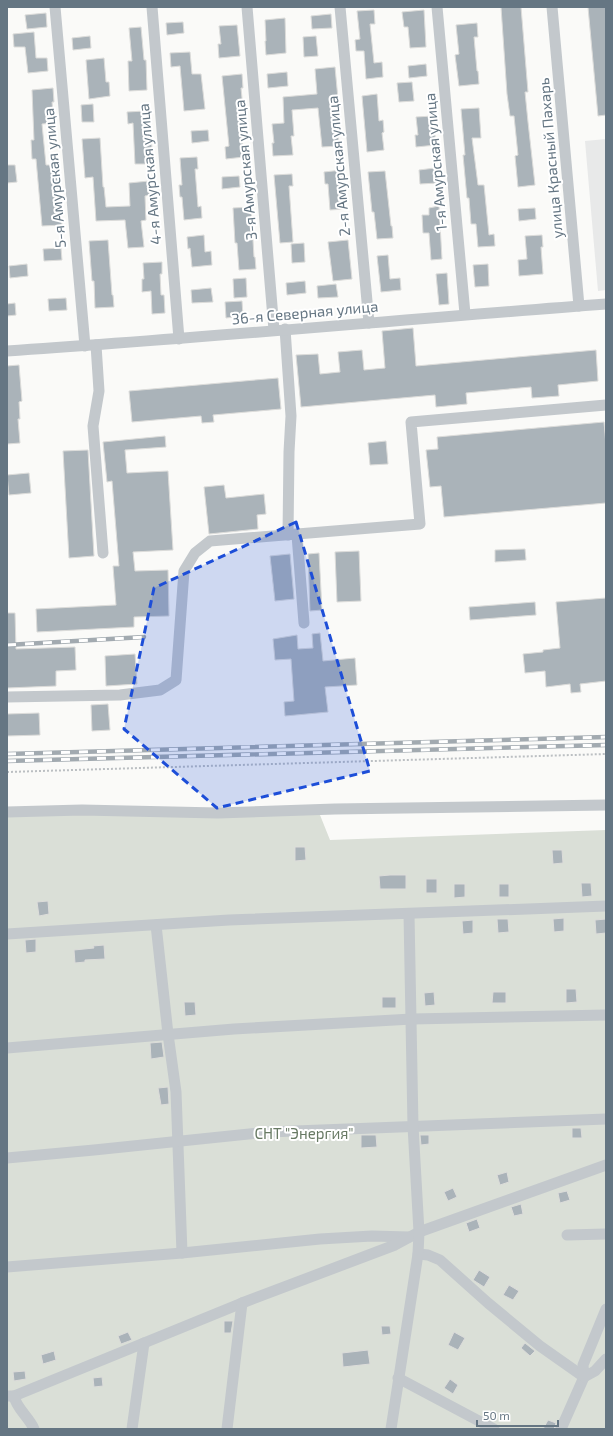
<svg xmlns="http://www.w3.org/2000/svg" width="613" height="1436" font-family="'Exo 2',sans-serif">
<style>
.built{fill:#e8e9e9}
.green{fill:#dadfd7}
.building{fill:#aab3b9;stroke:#dcdcda}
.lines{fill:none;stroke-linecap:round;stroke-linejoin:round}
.path{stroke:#bbbfc2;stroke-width:2;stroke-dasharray:2 2;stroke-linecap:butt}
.minor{stroke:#c3c8cc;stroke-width:11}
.rail-casing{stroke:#a2aab0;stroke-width:4.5}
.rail{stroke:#fff;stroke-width:3;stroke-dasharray:9;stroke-linecap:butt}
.marked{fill:#1d4ed8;fill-opacity:0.2;stroke:#1d4ed8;stroke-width:3;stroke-dasharray:8 5;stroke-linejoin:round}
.labels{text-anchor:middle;stroke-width:4;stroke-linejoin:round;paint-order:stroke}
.street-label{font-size:15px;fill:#657683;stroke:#fff}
.park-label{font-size:15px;fill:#687a64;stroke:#fff}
</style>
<rect width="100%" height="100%" fill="#fafaf8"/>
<polygon class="built" points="606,139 606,290 598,291 585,141"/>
<polygon class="green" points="316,805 330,840 606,830 606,1429 7,1429 7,817"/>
<g class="building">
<polygon points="501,7 521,7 528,92 525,92 528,122 535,185 518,187 515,156 518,155 514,116 510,116 507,94"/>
<polygon points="588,7 606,7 606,115 598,116"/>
<polygon points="374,10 375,24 370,24 374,63 382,62 383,77 366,79 364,51 356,51 355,40 360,39 357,11"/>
<polygon points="424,10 426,47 410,48 408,27 404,27 402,12"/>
<polygon points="46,13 47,27 27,29 25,15"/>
<polygon points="331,14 332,28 312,29 311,16"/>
<polygon points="285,18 286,53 266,55 265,41 266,41 265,20"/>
<polygon points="183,22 184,33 167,35 166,23"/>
<polygon points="477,23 478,37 474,37 477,71 478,71 479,84 459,86 455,55 459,54 456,25"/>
<polygon points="237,25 240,56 219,58 218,44 221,44 219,26"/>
<polygon points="141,27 144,60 146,60 147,90 129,91 128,61 132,61 129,28"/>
<polygon points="34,32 36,58 47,58 48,71 28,73 25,47 14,47 13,34"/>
<polygon points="90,36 91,48 73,50 72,38"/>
<polygon points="316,36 318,56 304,57 303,37"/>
<polygon points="190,52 192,74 201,74 205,109 184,111 180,66 171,67 170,53"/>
<polygon points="104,58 106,82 109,82 110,96 89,99 86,60"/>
<polygon points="426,64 427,76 409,78 408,66"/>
<polygon points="335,67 341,131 338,132 339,146 322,147 318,108 292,110 294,136 291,136 293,155 273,156 272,143 274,143 272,124 284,123 283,97 317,94 315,69"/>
<polygon points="287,72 288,86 268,88 267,74"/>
<polygon points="242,74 243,88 241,88 246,138 242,138 244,157 226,159 225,147 229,146 222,76"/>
<polygon points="412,82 414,101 399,102 397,83"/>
<polygon points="53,88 54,102 52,102 54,123 42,124 46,165 57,165 62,225 42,226 36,159 32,159 31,140 34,140 32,90"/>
<polygon points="377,94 379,121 383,120 384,132 382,133 384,150 367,152 362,96"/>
<polygon points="93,104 94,122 82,122 81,105"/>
<polygon points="479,108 481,138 472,138 478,185 484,185 489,235 494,234 495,246 478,247 476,224 471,224 469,198 467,198 463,155 465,155 461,109"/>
<polygon points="145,111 146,134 151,134 153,164 135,164 133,123 128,124 127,112"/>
<polygon points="433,116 436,145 416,147 415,135 418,135 416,117"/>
<polygon points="208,130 209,141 192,143 191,131"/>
<polygon points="100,138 103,187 104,187 106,207 130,206 129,183 149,181 150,195 145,196 146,220 141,221 144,247 128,248 125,220 96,221 93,177 85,178 82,139"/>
<polygon points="197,157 198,169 195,169 198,207 201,206 202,218 184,220 182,197 180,197 179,185 182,185 180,158"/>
<polygon points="7,165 15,165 17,182 7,183"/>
<polygon points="435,168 437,183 420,184 419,170"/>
<polygon points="342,170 343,183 341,183 344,209 330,210 328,184 325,184 324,172"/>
<polygon points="385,171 391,226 392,226 393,238 377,239 374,212 372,212 368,172"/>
<polygon points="292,174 293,186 289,186 293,242 280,243 274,175"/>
<polygon points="239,176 240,187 222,189 222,177"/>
<polygon points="439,206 442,259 431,260 429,233 423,233 422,215 429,215 429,208"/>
<polygon points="251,207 254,257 255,257 256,269 239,270 237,243 235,243 233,208"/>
<polygon points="535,208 536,219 519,221 518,209"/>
<polygon points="204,235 205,252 211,251 212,265 192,267 190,248 188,249 187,237"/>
<polygon points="542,235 543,247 541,247 543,274 519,276 518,260 527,259 525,236"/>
<polygon points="108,240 112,295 113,295 114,307 95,308 94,281 92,281 89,241"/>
<polygon points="348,240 352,279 333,281 328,242"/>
<polygon points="304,243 305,262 292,263 291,244"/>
<polygon points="61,248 62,260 44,261 43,249"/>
<polygon points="388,255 390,279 400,278 401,290 381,292 377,256"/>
<polygon points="162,262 162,274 160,274 161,295 164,295 165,313 152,314 151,291 142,292 142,279 144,279 143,263"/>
<polygon points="27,264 28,276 10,278 9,266"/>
<polygon points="488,264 489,286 475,287 473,265"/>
<polygon points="447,273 449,304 439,305 436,274"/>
<polygon points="246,278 247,297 234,298 233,279"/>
<polygon points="305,281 306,293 287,295 286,283"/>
<polygon points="336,284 338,297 318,298 317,286"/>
<polygon points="211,288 213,302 192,303 191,290"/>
<polygon points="66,298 67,310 49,311 48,299"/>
<polygon points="242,301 243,316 226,318 225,302"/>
<polygon points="15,303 16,315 7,316 7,304"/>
<polygon points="413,328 416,366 596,350 598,381 558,385 559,396 532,398 531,387 466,393 467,404 436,407 435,395 301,407 296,355 318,354 320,374 340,372 338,352 362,350 364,370 385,368 382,331"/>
<polygon points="19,365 22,401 19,402 20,419 18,419 20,443 7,444 7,366"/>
<polygon points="278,378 281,409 213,415 214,422 202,423 201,416 132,422 129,391"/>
<polygon points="604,422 606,445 606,503 444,517 441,486 430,487 426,450 438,449 437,437"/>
<polygon points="165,436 166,447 125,450 127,473 168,471 173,550 133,552 135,571 168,570 169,616 134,617 134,627 37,632 36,609 116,605 113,566 119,566 112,481 107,482 103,442"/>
<polygon points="386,441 388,464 370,465 368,443"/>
<polygon points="88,450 94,556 69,558 63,451"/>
<polygon points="29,473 31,493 9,495 7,475"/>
<polygon points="224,485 226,498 264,494 266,514 257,515 258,529 209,534 204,487"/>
<polygon points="525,549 526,560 495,562 495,550"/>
<polygon points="359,551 361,601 337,602 335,552"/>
<polygon points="319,553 322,610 310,611 308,554"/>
<polygon points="290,554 294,599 275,601 270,556"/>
<polygon points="606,598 606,681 580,684 581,692 571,693 570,684 546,687 545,671 525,673 523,654 543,652 543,650 560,648 556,602"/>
<polygon points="535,602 536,615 470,620 469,607"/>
<polygon points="7,613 15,613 16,649 75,647 76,670 56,671 56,686 7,688"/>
<polygon points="320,633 323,661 355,658 357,685 325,687 328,712 285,716 284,702 294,701 291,659 275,660 273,639 297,635 298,649 313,648 312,634"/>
<polygon points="135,654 137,684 106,686 105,656"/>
<polygon points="108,704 110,730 92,731 91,705"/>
<polygon points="39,713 40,735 7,736 7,714"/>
<polygon points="295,847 305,847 306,860 295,861"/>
<polygon points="552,850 562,850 563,863 553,864"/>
<polygon points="390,875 406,875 406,889 380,889 379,876"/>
<rect x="426" y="879" width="11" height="14"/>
<polygon points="581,883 591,883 592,896 582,897"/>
<polygon points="454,884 465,884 465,897 454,898"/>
<rect x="499" y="884" width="10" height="13"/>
<polygon points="48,901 49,914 39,916 37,902"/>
<polygon points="564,918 564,931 554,932 553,919"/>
<polygon points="497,919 508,919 509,932 498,933"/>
<polygon points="606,919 606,933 596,934 595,920"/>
<polygon points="473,920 473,933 463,934 462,921"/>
<polygon points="36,939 36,952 26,953 25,940"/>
<polygon points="104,945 105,959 85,960 85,962 75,963 74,950 94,948 93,946"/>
<polygon points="566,989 576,989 577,1002 566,1003"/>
<polygon points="434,992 435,1005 425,1006 424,993"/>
<polygon points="493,992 506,992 506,1003 492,1003"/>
<rect x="382" y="997" width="14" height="11"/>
<polygon points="184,1002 195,1002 196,1015 185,1016"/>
<polygon points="162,1042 164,1057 151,1059 150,1043"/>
<polygon points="168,1087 169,1104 161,1105 158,1088"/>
<polygon points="572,1128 581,1128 582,1138 572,1138"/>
<polygon points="361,1135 376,1135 377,1147 361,1148"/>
<polygon points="420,1135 429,1135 429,1144 421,1145"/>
<polygon points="507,1172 509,1182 500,1185 497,1175"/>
<polygon points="453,1188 457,1197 448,1201 444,1192"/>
<polygon points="567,1191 570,1200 560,1203 558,1193"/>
<polygon points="521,1204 523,1214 514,1216 511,1207"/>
<polygon points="477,1219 480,1228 469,1232 466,1223"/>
<polygon points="479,1270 490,1277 484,1287 473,1280"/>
<polygon points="509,1285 519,1291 513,1300 503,1295"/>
<polygon points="224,1321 233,1321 231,1333 224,1333"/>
<polygon points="381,1326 390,1326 391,1334 382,1335"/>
<polygon points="128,1332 132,1340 121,1344 118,1336"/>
<polygon points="454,1332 465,1338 458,1350 448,1345"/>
<polygon points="525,1343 535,1351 530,1356 521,1348"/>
<polygon points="368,1350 370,1364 343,1367 342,1353"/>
<polygon points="54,1351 56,1360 43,1364 41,1355"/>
<polygon points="25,1371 26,1379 14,1381 13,1372"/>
<polygon points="102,1377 103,1386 94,1387 93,1378"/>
<polygon points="450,1379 458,1385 453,1394 444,1388"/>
<polygon points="548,1420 556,1423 554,1429 543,1429"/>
</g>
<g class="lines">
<polyline class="path" points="7,772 606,754"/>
<g class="minor">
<polyline points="55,7 85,346"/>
<polyline points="152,7 179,339"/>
<polyline points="247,7 274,330"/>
<polyline points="340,7 369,323"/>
<polyline points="437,7 465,314"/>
<polyline points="552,7 579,306"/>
<polyline points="285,329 291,416 289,452 288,535"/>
<polyline points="96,345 99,391 93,426 103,553"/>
<path d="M7,351C207,338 406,319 606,304"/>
<polyline points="297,535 304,623"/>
<polyline points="7,697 120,695 160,690 176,680 184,571 195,553 210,541 420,524 411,422 606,405"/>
<polyline points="7,812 82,810 218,813 335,809 606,805"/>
<polyline points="156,925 168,1034 176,1092 182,1253"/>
<polyline points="7,934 229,920 606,906"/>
<polyline points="7,1048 234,1029 412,1019 606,1015"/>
<polyline points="7,1158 94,1150 269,1132 606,1119"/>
<polyline points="567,1235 606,1234"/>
<polyline points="418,1254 428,1255 440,1260 488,1303 540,1346 584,1377 561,1429"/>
<polyline points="7,1267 182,1253 320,1239 372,1236 409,1237"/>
<polyline points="606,1309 583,1365 584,1377 595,1371 606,1359"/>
<polyline points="398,1378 494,1429"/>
<polyline points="7,1396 14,1396 242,1303 395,1245 419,1232 606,1165"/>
<path d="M14,1396C16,1408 29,1417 34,1429"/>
<polyline points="132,1429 144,1343"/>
<polyline points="227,1429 242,1303"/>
<polyline points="391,1429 418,1254 419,1232 413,1126 409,914"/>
</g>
<g class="rail-casing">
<g id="rail">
<polyline points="7,645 144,637"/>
<polyline points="7,754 606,737"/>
<polyline points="7,761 606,745"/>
</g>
</g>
<use href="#rail" class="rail"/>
</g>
<path class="marked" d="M296,522L370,771L217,808L124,729L154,588Z"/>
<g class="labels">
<g class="street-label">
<text transform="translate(551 158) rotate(-95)" y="5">улица Красный Пахарь</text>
<text transform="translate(436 162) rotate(-95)" y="5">1-я Амурская улица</text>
<text transform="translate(339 166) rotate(-95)" y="5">2-я Амурская улица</text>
<text transform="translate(246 170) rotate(-95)" y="5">3-я Амурская улица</text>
<text transform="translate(150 174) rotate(-95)" y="5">4-я Амурская улица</text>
<text transform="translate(55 178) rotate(-95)" y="5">5-я Амурская улица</text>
<text transform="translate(305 313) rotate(-5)" y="5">36-я Северная улица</text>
</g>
<g class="park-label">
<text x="304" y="1139">СНТ "Энергия"</text>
</g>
</g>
<rect width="613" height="1436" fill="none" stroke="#657683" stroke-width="16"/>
<path d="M477 1420v6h81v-6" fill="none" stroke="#657683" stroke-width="2"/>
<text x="483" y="1420" font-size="12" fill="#657683" stroke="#ffffff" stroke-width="3" paint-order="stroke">50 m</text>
</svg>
